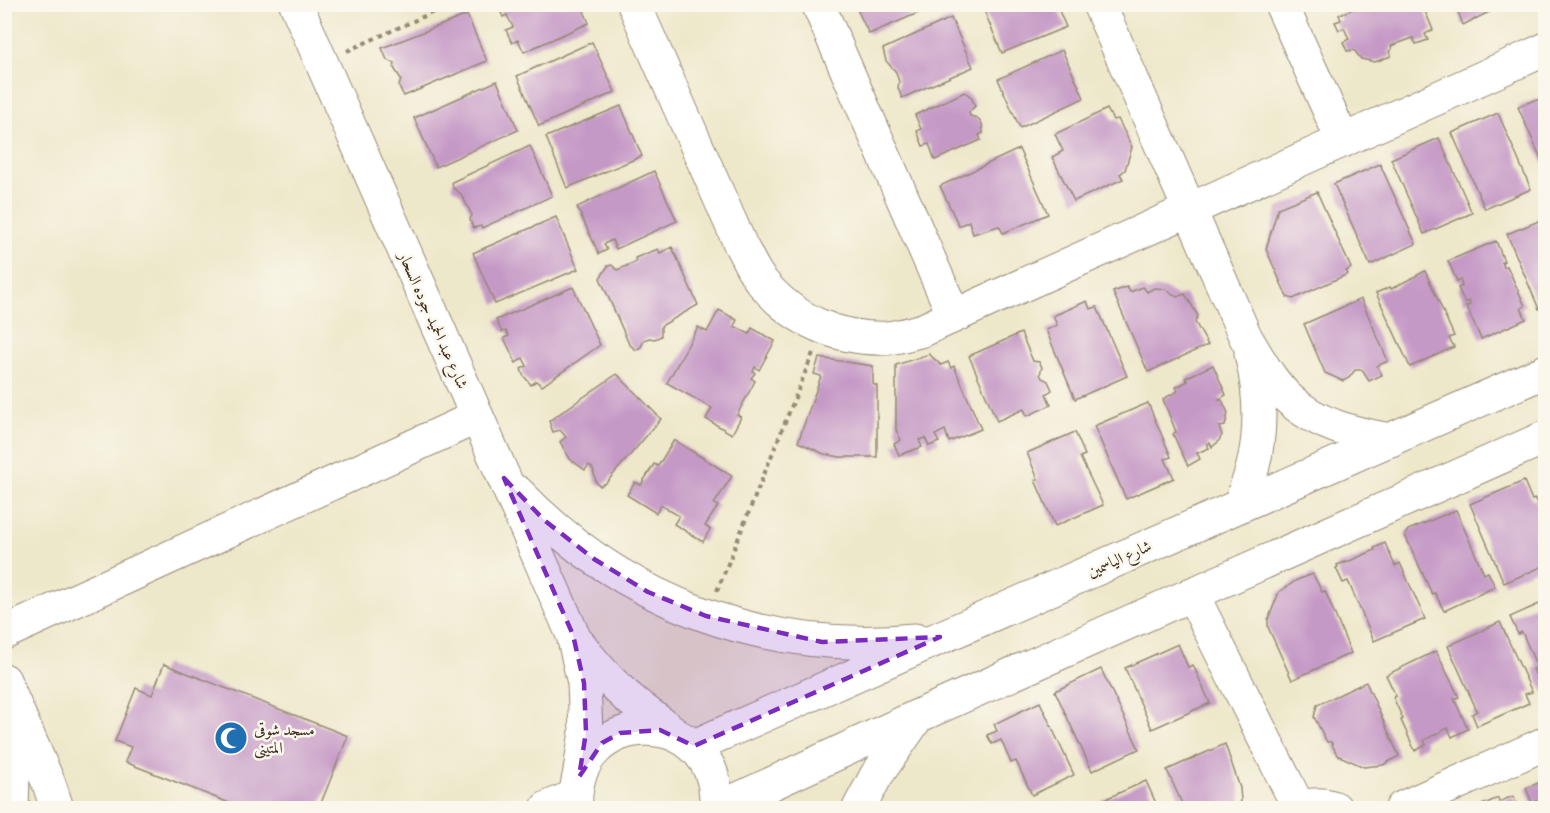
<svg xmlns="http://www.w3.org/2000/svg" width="1550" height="813" font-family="Vollkorn,Amiri,serif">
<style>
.building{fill:#c599c6}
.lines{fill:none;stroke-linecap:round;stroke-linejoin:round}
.minor-casing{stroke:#948974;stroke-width:35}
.path{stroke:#948974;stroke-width:4;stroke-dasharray:4.5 4.5;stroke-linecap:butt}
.minor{stroke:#fff;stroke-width:33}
.marked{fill:#7b2cbf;fill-opacity:0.2;stroke:#7b2cbf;stroke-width:4.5;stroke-dasharray:12 8;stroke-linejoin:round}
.labels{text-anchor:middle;stroke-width:5;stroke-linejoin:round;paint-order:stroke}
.street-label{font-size:16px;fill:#3b2a1e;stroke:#fbf7ec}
.poi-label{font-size:16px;fill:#3b2a1e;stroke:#fbf7ec;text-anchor:start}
</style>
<rect width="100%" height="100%" fill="#fbf7ec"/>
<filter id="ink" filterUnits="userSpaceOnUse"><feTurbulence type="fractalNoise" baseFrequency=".0167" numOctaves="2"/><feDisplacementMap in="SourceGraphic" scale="12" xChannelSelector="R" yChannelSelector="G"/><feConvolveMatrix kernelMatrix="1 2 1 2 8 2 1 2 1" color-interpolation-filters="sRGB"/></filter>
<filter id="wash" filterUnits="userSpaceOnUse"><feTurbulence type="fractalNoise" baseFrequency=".008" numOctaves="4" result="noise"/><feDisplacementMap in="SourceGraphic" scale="24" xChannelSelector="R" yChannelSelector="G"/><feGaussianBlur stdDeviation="1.35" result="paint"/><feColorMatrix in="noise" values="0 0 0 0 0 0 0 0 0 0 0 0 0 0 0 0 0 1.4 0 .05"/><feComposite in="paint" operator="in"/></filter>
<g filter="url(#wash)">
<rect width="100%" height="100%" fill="#eee8cb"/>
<g id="blocks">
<g class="building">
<polygon points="497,4 581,4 589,23 524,52 518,40 512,43 506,30 513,27 507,15 503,17"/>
<polygon points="992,4 1056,4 1066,27 1002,53 983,8"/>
<polygon points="1364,4 1422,4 1433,30 1425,34 1428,40 1416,44 1413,38 1391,46 1392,49 1389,51 1391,56 1375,62 1361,59 1354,50 1347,51 1343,42 1349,39 1344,28 1339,30 1335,22 1341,20 1339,15"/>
<polygon points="1455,4 1505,4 1463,25"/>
<polygon points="855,5 937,5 869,34"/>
<polygon points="467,15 487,61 404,96 399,87 401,79 394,68 395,63 387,60 382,48"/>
<polygon points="951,18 973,67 902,98 898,88 899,82 896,72 886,61 883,49"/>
<polygon points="592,42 615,92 539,126 517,76"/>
<polygon points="1062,50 1084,98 1020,128 998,79"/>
<polygon points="497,81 518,130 436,167 414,118"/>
<polygon points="965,92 971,97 975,106 969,112 970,116 977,118 982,124 983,133 979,135 981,140 935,160 929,144 923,146 917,131 921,129 915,115"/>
<polygon points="1534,100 1546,100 1546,170 1518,107"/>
<polygon points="621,106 642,156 567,188 546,137"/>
<polygon points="1107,109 1113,120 1118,119 1132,147 1125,170 1120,174 1123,179 1074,201 1052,157 1063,151 1055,134"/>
<polygon points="1498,113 1531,189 1485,209 1452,133"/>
<polygon points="1439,138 1472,213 1424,234 1391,159"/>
<polygon points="530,146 552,196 482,228 481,226 473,228 470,219 472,215 461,194 453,188 452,182"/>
<polygon points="1019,149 1048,214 1003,233 999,226 973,234 969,221 959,226 940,186"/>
<polygon points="1380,164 1416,244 1370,265 1334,184"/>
<polygon points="654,171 677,221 616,249 612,240 604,244 607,250 599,254 577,207"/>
<polygon points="1317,192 1351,268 1346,271 1348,274 1293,299 1287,297 1266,249 1278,208"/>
<polygon points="556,217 578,269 495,304 473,253"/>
<polygon points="1546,218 1546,306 1539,309 1507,234"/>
<polygon points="1496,241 1504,261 1502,262 1504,267 1507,266 1525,306 1521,308 1526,319 1481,339 1466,306 1470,305 1469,301 1465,303 1458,288 1462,286 1460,280 1457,281 1448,261"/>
<polygon points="672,247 698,305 661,326 661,336 655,339 649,338 644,340 641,347 636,350 629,344 600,278 608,266 612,265 617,270 636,262 635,258 658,249 660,253"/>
<polygon points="1425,271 1454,336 1449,338 1454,347 1410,367 1376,293 1390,287 1391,289"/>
<polygon points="573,287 600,345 542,386 536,381 531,385 523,375 521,369 527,366 523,358 516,363 504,338 509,336 506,331 502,332 496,320"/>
<polygon points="1127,287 1130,292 1143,287 1147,292 1154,288 1166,289 1177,297 1185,294 1198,316 1195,322 1208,345 1148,372 1113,292"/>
<polygon points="1361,299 1388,361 1377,366 1382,375 1369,381 1362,370 1355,370 1349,378 1343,381 1325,373 1304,324"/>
<polygon points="1087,301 1090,309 1097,307 1127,376 1075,399 1046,330 1057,325 1053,316"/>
<polygon points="719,310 737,320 734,326 749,334 752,328 775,341 759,370 755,367 753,371 755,373 751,378 755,381 737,415 741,417 732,434 706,419 712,408 667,383 698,327 707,332"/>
<polygon points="1021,333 1033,361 1039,362 1042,367 1040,374 1042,378 1048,381 1052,390 1046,394 1051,405 1027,416 1024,409 997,421 969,356"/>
<polygon points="929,354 941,365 948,362 951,368 954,366 981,429 949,442 945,430 935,435 939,442 929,446 925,438 919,440 922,447 899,455 894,444 901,440 896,430 896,365"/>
<polygon points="819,358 873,366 873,384 877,386 877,457 840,457 824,454 798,442 821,376 814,374"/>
<polygon points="1213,365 1226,395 1219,399 1222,400 1228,413 1225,426 1219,427 1222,435 1218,442 1212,447 1210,443 1207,444 1209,448 1197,453 1200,459 1188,466 1173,434 1176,432 1163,399 1178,391 1176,387 1188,381 1185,378"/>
<polygon points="617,374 661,419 606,483 600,486 596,482 593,469 589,465 585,470 570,459 560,442 566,437 560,430 553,432 549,421"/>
<polygon points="1148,403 1171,457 1165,459 1174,478 1126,499 1094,426"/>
<polygon points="1075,432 1085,455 1080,457 1103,505 1055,526 1035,480 1038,479 1027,453"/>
<polygon points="674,440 732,476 714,504 718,506 705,526 710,529 703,542 674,524 679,516 661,505 656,513 627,495 635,482 641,485 654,464 658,466"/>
<polygon points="1524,481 1532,500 1535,499 1546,524 1546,565 1504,583 1470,504"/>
<polygon points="1456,510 1484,574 1488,572 1495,587 1444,611 1435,593 1432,594 1405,535 1408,530"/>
<polygon points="1385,543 1395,566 1400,563 1425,619 1374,641 1348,581 1343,583 1336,568 1338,567 1337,565 1345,562 1345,563 1375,550 1374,548"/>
<polygon points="1313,574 1322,592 1325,591 1351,653 1292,680 1268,627 1268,620 1279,592 1297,580"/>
<polygon points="1546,601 1546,698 1533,669 1537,667 1522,632 1518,634 1510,617"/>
<polygon points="1500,622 1532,692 1525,694 1529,703 1477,726 1472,714 1477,711 1448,646"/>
<polygon points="1178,644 1188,667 1193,665 1210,703 1152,729 1125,668"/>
<polygon points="1436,651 1459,697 1454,699 1468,729 1452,737 1448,728 1424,740 1426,745 1415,751 1401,720 1403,719 1393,697 1396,696 1386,675"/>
<polygon points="164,664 348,736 319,808 236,808 237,806 125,762 131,747 115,741 136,688 152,695"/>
<polygon points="1101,669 1139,749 1092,771 1055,691"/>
<polygon points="1366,682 1399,756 1383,765 1364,767 1337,755 1331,742 1327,742 1314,717 1317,705"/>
<polygon points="1040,702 1074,775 1032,795 1016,761 1011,763 1001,740 992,744 987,735 997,731 994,724"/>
<polygon points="1225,744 1240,788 1241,801 1238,808 1184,808 1167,770"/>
<polygon points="1546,780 1546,808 1539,808 1536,801 1532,803 1526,788"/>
<polygon points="1146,781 1158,808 1085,808"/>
<polygon points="1513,796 1519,808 1475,808 1498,798 1499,802"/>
</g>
</g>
</g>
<g filter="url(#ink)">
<use href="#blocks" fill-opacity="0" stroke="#948974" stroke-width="1.5"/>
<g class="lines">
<g class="minor-casing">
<g id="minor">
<polyline points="296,4 573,635 584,683 586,732 579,777"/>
<path d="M634,4L741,246C748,258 753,272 762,282C793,320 838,340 887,338C899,337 911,333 923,330L1546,49"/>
<polyline points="818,4 954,316"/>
<path d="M1099,4L1246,338C1259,359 1271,382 1289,399C1317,425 1355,434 1391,440"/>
<polyline points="1281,4 1343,141"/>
<path d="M517,492C622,601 763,655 915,640"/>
<path d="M1239,506C1244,493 1250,479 1253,466C1262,429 1260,390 1251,354"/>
<polyline points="1192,594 1299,808"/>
<polyline points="4,633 477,417"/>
<path d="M579,644C609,684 632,703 672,731"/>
<polyline points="4,680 49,784 57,808"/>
<polyline points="10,713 14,746 12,808"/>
<polyline points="694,746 1546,371"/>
<polyline points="547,808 575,796"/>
<path d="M576,808C569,705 721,701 716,808"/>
<polyline points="719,808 918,716 1546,437"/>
<polyline points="859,808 876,776 917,717"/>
<path d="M1299,808C1311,804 1322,803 1335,808"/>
<polyline points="1402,808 1546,743"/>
</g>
</g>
<g class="path">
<polyline points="347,51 451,4"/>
<polyline points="717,591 813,353"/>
</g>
<use href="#minor" class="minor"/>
</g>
</g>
<path class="marked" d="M504,478L544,520L594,559L648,592L706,616L822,642L940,637L694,746L660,730L620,733L602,743L579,777L586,732L584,683L573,635Z"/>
<defs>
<g id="mosque-disc" transform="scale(1.725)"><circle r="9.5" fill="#1f6fb2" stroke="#fbf7ec"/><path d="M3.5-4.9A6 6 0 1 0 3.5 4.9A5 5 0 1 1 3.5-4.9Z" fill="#fff"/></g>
</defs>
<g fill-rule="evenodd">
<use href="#mosque-disc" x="231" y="738"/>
</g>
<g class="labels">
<g class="street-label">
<text transform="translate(434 320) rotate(66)" y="6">شارع عبد الحميد جوده السحار</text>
<text transform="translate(1119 558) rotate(-24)" y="6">شارع الياسمين</text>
</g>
<g class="poi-label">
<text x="254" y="735">مسجد شوقى<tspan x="254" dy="18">المتينى</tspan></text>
</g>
</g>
<rect width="1550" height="813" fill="none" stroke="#fbf7ec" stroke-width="24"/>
</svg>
